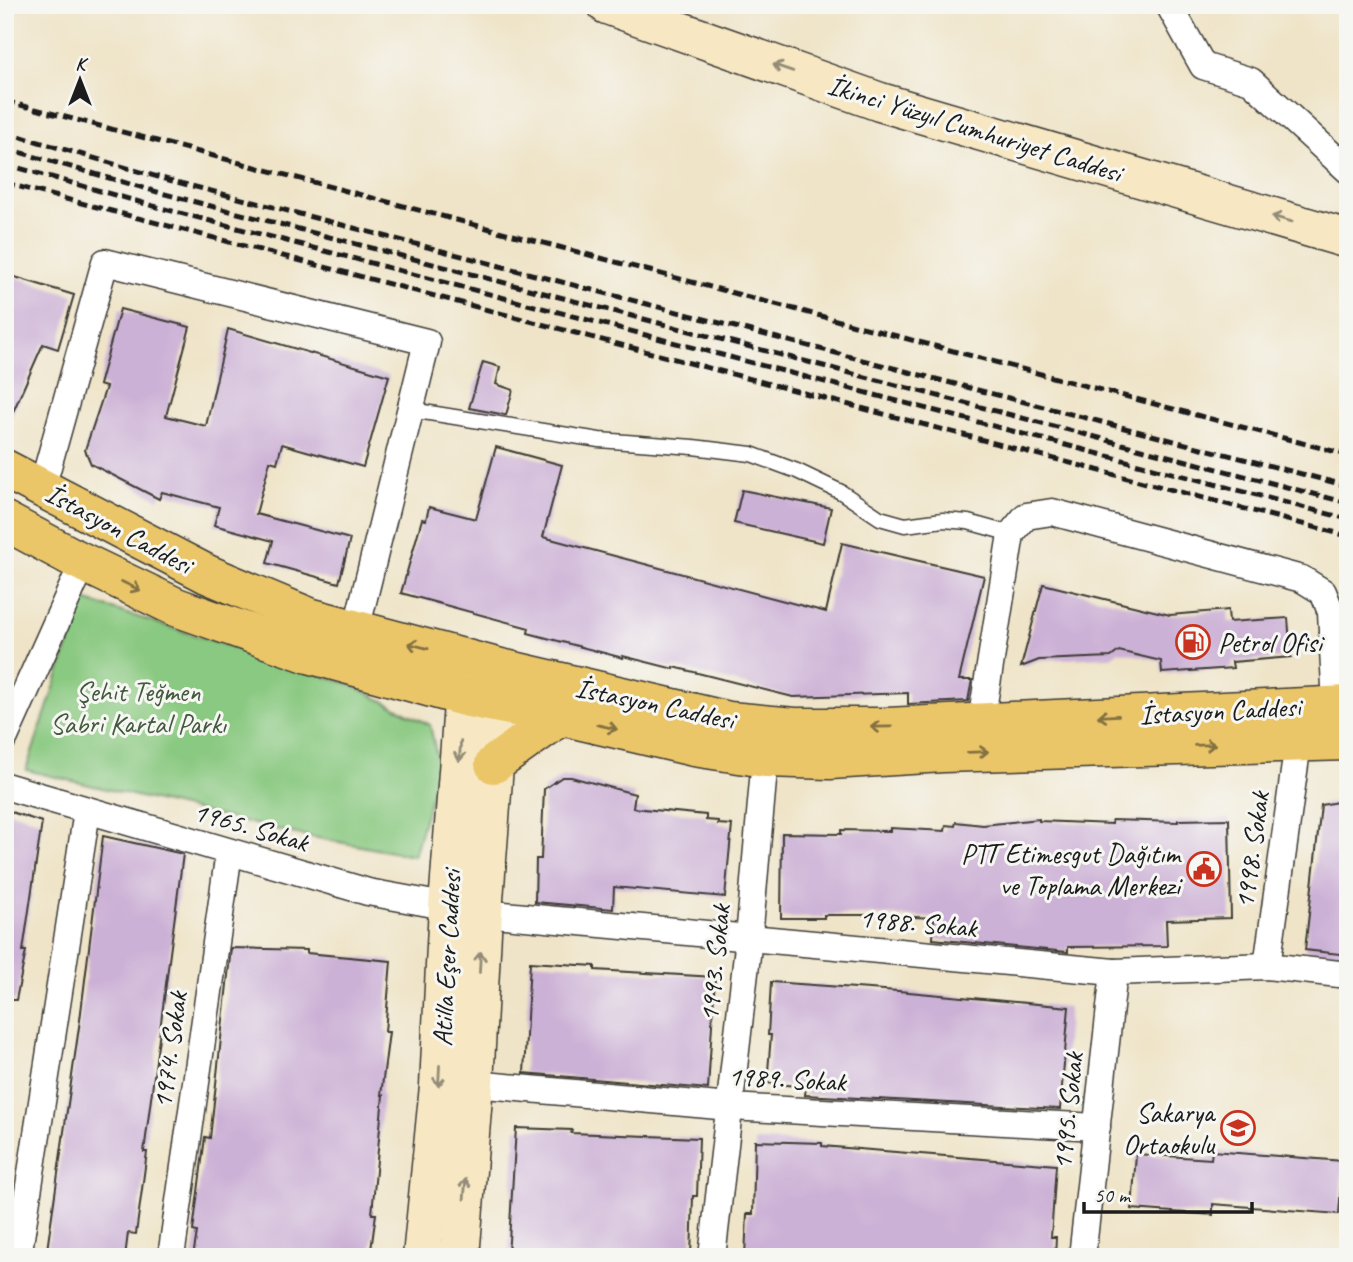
<svg xmlns="http://www.w3.org/2000/svg" width="1353" height="1262" font-family="Caveat,sans-serif">
<style>
.green{fill:#8ac981;stroke:#53724e;stroke-width:2}
.building{fill:#ccb1d6}
.lines{fill:none;stroke-linecap:round;stroke-linejoin:round}
.lane-casing{stroke:#3c3a36;stroke-width:17}
.street-casing{stroke:#3c3a36;stroke-width:29}
.secondary-casing{stroke:#3c3a36;stroke-width:41}
.primary-casing{stroke:#3c3a36;stroke-width:41}
.lane{stroke:#fff;stroke-width:14}
.street{stroke:#fff;stroke-width:26}
.secondary{stroke:#f7e8c3;stroke-width:38}
.primary{stroke:#ebc669;stroke-width:38}
.rail{stroke:#1c1c1c;stroke-width:5;stroke-dasharray:10 5;stroke-linecap:butt}
.oneway{stroke:#948c78}
.oneway2{stroke:#847142}
.labels{text-anchor:middle;stroke-width:6;stroke-linejoin:round;paint-order:stroke}
.street-label{font-size:28px;fill:#1c1c1c;stroke:#f6f6f2}
.poi-label{font-size:28px;fill:#1c1c1c;stroke:#f6f6f2;text-anchor:end}
.park-label{font-size:28px;fill:#42593f;stroke:#f6f6f2}
</style>
<rect width="100%" height="100%" fill="#f6f6f2"/>
<filter id="ink" filterUnits="userSpaceOnUse"><feTurbulence type="fractalNoise" baseFrequency=".0143" numOctaves="2"/><feDisplacementMap in="SourceGraphic" scale="14" xChannelSelector="R" yChannelSelector="G"/><feConvolveMatrix kernelMatrix="1 2 1 2 8 2 1 2 1" color-interpolation-filters="sRGB"/></filter>
<filter id="wash" filterUnits="userSpaceOnUse"><feTurbulence type="fractalNoise" baseFrequency=".00686" numOctaves="4" result="noise"/><feDisplacementMap in="SourceGraphic" scale="28" xChannelSelector="R" yChannelSelector="G"/><feGaussianBlur stdDeviation="1.57" result="paint"/><feColorMatrix in="noise" values="0 0 0 0 0 0 0 0 0 0 0 0 0 0 0 0 0 1.4 0 .05"/><feComposite in="paint" operator="in"/></filter>
<g filter="url(#wash)">
<rect width="100%" height="100%" fill="#efe4c8"/>
<polygon class="green" points="84,600 352,685 430,725 439,767 414,856 296,834 26,770"/>
<g id="blocks">
<g class="building">
<polygon points="5,274 74,295 58,349 43,344 5,430"/>
<polygon points="120,309 190,327 166,416 206,426 228,329 389,376 363,467 282,444 277,463 270,461 256,514 350,539 339,583 267,563 273,541 214,525 219,507 162,492 159,499 91,464 85,450 106,387 99,385"/>
<polygon points="483,362 500,367 496,384 513,390 506,415 469,408"/>
<polygon points="496,447 562,465 543,537 826,612 842,543 984,576 959,680 972,680 968,701 908,704 908,693 793,697 674,667 674,669 623,656 623,658 528,633 529,628 401,593 422,519 426,520 429,507 476,519"/>
<polygon points="742,490 831,508 823,543 734,523"/>
<polygon points="1043,584 1170,615 1228,610 1229,622 1288,618 1291,657 1232,662 1233,668 1162,673 1161,661 1119,651 1111,657 1039,660 1021,667"/>
<polygon points="562,777 571,777 635,794 633,808 706,815 706,820 718,821 718,824 732,825 725,897 614,887 613,909 535,902 536,859 541,859 544,789"/>
<polygon points="1348,800 1348,955 1305,950 1321,805"/>
<polygon points="5,810 42,822 23,951 26,951 16,1000 11,1000 10,1003 5,1003"/>
<polygon points="1039,819 1039,821 1112,824 1112,820 1178,822 1178,820 1229,819 1231,918 1166,920 1167,946 1068,947 1068,952 933,939 934,918 874,915 824,915 824,918 781,918 782,833 841,834 841,830 890,831 890,828 945,831 946,825 955,826 956,822 983,825"/>
<polygon points="103,836 183,854 144,1152 147,1152 136,1234 128,1233 125,1257 46,1257 80,1020"/>
<polygon points="231,948 307,950 307,953 391,961 385,1032 389,1032 381,1095 383,1095 372,1214 376,1214 370,1257 193,1257 197,1232 193,1231 205,1137 210,1138"/>
<polygon points="530,962 595,966 595,970 715,977 708,1089 524,1073"/>
<polygon points="771,982 898,991 1069,1007 1060,1109 805,1095 806,1087 767,1083 771,1035 768,1035"/>
<polygon points="516,1128 572,1130 571,1133 699,1138 697,1196 693,1196 691,1257 508,1257"/>
<polygon points="755,1141 822,1143 822,1146 1056,1165 1051,1237 1056,1237 1055,1257 745,1257 747,1214 753,1214"/>
<polygon points="1212,1151 1343,1161 1339,1214 1213,1204 1213,1215 1132,1209 1136,1154 1211,1159"/>
</g>
</g>
</g>
<g filter="url(#ink)">
<use href="#blocks" fill-opacity="0" stroke="#3c3a36" stroke-width="2"/>
<g class="lines">
<g class="lane-casing">
<polyline id="lane" points="411,410 599,440 693,447 751,454 797,471 841,492 880,518 905,525 943,520 968,522 1011,534"/>
</g>
<g class="street-casing">
<g id="street">
<polyline points="1169,5 1203,66 1251,81 1348,170"/>
<polyline points="42,488 105,262 427,342 356,630"/>
<polyline points="981,722 1011,534 1026,516 1052,512 1302,579 1323,592 1331,612 1336,705"/>
<polyline points="5,737 83,563"/>
<polyline points="5,786 368,892 483,913 1114,972 1267,966 1348,975"/>
<polyline points="1267,966 1298,743"/>
<polyline points="474,1084 730,1107 1097,1127"/>
<polyline points="18,1257 87,811"/>
<polyline points="171,1257 229,852"/>
<polyline points="712,1257 749,938 765,758"/>
<polyline points="1082,1257 1114,972"/>
</g>
</g>
<g class="secondary-casing">
<g id="secondary">
<polyline points="607,5 880,102 1348,239"/>
<polyline points="422,1257 439,1086 448,906 466,664"/>
<polyline points="460,1257 474,1084 483,913 501,672"/>
</g>
</g>
<g class="primary-casing">
<g id="primary">
<polyline points="5,469 207,574 309,617 501,668 729,721 795,727 887,727 1348,705"/>
<polyline points="5,521 74,558 176,607 309,654 464,697 561,716 694,747 765,758 830,760 943,753 1348,741"/>
<polyline points="494,764 561,716"/>
</g>
</g>
<use href="#lane" class="lane"/>
<use href="#street" class="street"/>
<use href="#secondary" class="secondary"/>
<use href="#primary" class="primary"/>
<g class="rail">
<polyline points="5,101 1348,455"/>
<polyline points="5,132 165,179 1348,486"/>
<polyline points="5,148 161,193 1348,503"/>
<polyline points="5,164 157,207 1348,519"/>
<polyline points="5,183 1348,536"/>
</g>
</g>
<defs><path id="oneway-shaft" d="M-6 0H5M1.5-3L5.5 0L1.5 3" fill="none" stroke-width="1.6" stroke-linecap="round" stroke-linejoin="round" transform="scale(1.75)"/></defs>
<g class="oneway">
<use href="#oneway-shaft" transform="translate(783 68) rotate(-161)"/>
<use href="#oneway-shaft" transform="translate(1282 219) rotate(-164)"/>
<use href="#oneway-shaft" transform="translate(460 751) rotate(94)"/>
<use href="#oneway-shaft" transform="translate(480 962) rotate(-87)"/>
<use href="#oneway-shaft" transform="translate(439 1076) rotate(93)"/>
<use href="#oneway-shaft" transform="translate(465 1189) rotate(-85)"/>
</g>
<g class="oneway2">
<use href="#oneway-shaft" transform="translate(131 586) rotate(26)"/>
<use href="#oneway-shaft" transform="translate(418 646) rotate(-165)"/>
<use href="#oneway-shaft" transform="translate(1108 716) rotate(177)"/>
<use href="#oneway-shaft" transform="translate(607 727) rotate(13)"/>
<use href="#oneway-shaft" transform="translate(881 727) rotate(179)"/>
<use href="#oneway-shaft" transform="translate(1205 745) rotate(-2)"/>
<use href="#oneway-shaft" transform="translate(978 752) rotate(-2)"/>
</g>
</g>
<defs>
<g id="fuel-ring" transform="scale(1.75)"><circle r="9.5" fill="#f6f6f2" stroke="#c8321e" stroke-width="1.5"/><path d="M-5.5-6h7V0h2V4h1.3V-2.5L3-4.5l.8-.8L6-3V5H2.5V1h-1V6h-7ZM-4.2-4.7v3.2H.2V-4.7Z" fill="#c8321e"/></g>
<g id="civic-ring" transform="scale(1.75)"><circle r="9.5" fill="#f6f6f2" stroke="#c8321e" stroke-width="1.5"/><path d="M-.6-6.5H3V-4.5H.6V-3L4-1V1h2V6H-6V1h2V-1L-.6-3ZM-1.2 2.5V6h2.4V2.5Z" fill="#c8321e"/></g>
<g id="school-ring" transform="scale(1.75)"><circle r="9.5" fill="#f6f6f2" stroke="#c8321e" stroke-width="1.5"/><path d="M0-5L7-2L0 1L-7-2ZM-4 1L0 2.5L4 1V4Q0 6-4 4Z" fill="#c8321e"/></g>
</defs>
<g fill-rule="evenodd">
<use href="#fuel-ring" x="1193" y="642"/>
<use href="#civic-ring" x="1204" y="869"/>
<use href="#school-ring" x="1238" y="1128"/>
</g>
<g class="labels">
<g class="street-label">
<text transform="translate(975 128) rotate(17)" y="10">İkinci Yüzyıl Cumhuriyet Caddesi</text>
<text transform="translate(119 528) rotate(28)" y="10">İstasyon Caddesi</text>
<text transform="translate(655 703) rotate(12)" y="10">İstasyon Caddesi</text>
<text transform="translate(1220 710) rotate(-3)" y="10">İstasyon Caddesi</text>
<text transform="translate(251 826) rotate(16)" y="10">1965. Sokak</text>
<text transform="translate(1251 850) rotate(-82)" y="10">1998. Sokak</text>
<text transform="translate(918 922) rotate(5)" y="10">1988. Sokak</text>
<text transform="translate(446 958) rotate(-87)" y="10">Atilla Eşer Caddesi</text>
<text transform="translate(714 963) rotate(-84)" y="10">1993. Sokak</text>
<text transform="translate(169 1050) rotate(-82)" y="10">1974. Sokak</text>
<text transform="translate(787 1078) rotate(3)" y="10">1989. Sokak</text>
<text transform="translate(1067 1111) rotate(-84)" y="10">1995. Sokak</text>
</g>
<g class="poi-label">
<text x="1218" y="652" text-anchor="start">Petrol Ofisi</text>
<text x="1180" y="863">PTT Etimesgut Dağıtım<tspan x="1180" dy="32">ve Toplama Merkezi</tspan></text>
<text x="1214" y="1122">Sakarya<tspan x="1214" dy="32">Ortaokulu</tspan></text>
</g>
<g class="park-label">
<text x="138" y="701">Şehit Teğmen<tspan x="138" dy="32">Sabri Kartal Parkı</tspan></text>
</g>
</g>
<rect width="1353" height="1262" fill="none" stroke="#f6f6f2" stroke-width="28"/>
<g transform="translate(80 80)" stroke="#f6f6f2" stroke-width="5" paint-order="stroke">
<path d="M0-5L12 26L0 18L-12 26Z" fill="#1c1c1c"/>
<text y="-10" font-size="19" font-weight="bold" text-anchor="middle" fill="#1c1c1c">K</text>
</g>
<path d="M1084 1202v10h168v-10" fill="none" stroke="#1c1c1c" stroke-width="3.5"/>
<text x="1094" y="1202" font-size="21" fill="#1c1c1c" stroke="#f6f6f2" stroke-width="5" paint-order="stroke">50 m</text>
</svg>
